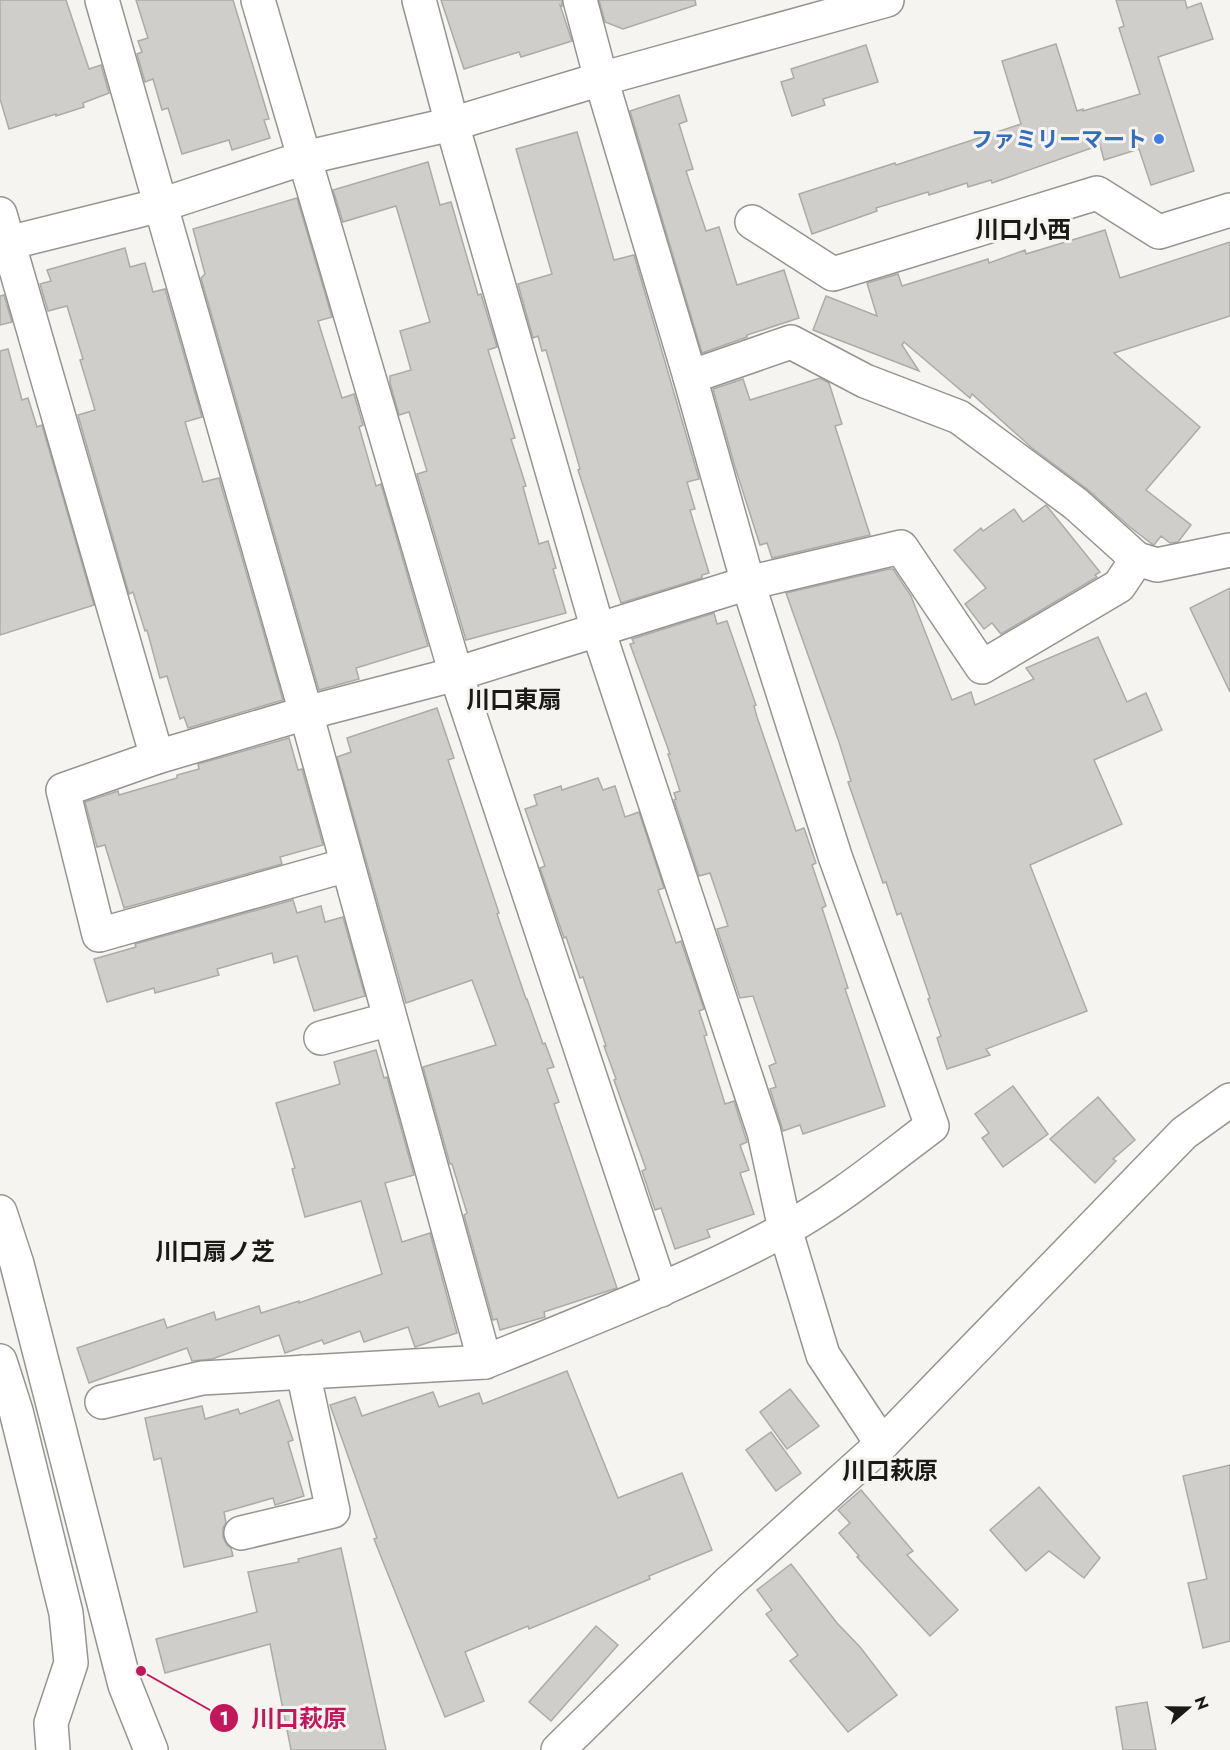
<svg xmlns="http://www.w3.org/2000/svg" width="1230" height="1750" font-family="Jost,'Noto Sans JP',sans-serif">
<style>
.building{fill:#cfcecb;stroke:#acaba8;stroke-width:1.5}
.lines{fill:none;stroke-linecap:round;stroke-linejoin:round}
.minor-casing{stroke:#959491;stroke-width:36}
.minor{stroke:#fff;stroke-width:33}
.shop-dot{fill:#3f7fe0;stroke:#f6f4f1;stroke-width:2}
.labels{text-anchor:middle;stroke-width:6;stroke-linejoin:round;paint-order:stroke}
.shop-label{font-size:22px;font-weight:bold;fill:#366cbe;stroke:#f6f4f1;text-anchor:end}
.neighbourhood-label{font-size:24px;font-weight:bold;fill:#1a1a19;stroke:#f6f4f1}
.leader{fill:none;stroke:#c2185b;stroke-width:2}
.callout-dot{fill:#c2185b;stroke:#f6f4f1;stroke-width:2}
.mark-label{font-size:18px;text-anchor:middle;font-weight:bold;fill:#fff}
.callout-label{font-size:24px;text-anchor:middle;font-weight:bold;fill:#c2185b;stroke:#f6f4f1;stroke-width:6;stroke-linejoin:round;paint-order:stroke}
</style>
<rect width="100%" height="100%" fill="#f6f4f1"/>
<g class="building">
<polygon points="0,0 66,0 89,69 101,65 109,93 83,103 84,107 56,116 56,114 9,129 0,99"/>
<polygon points="136,0 233,0 269,119 264,120 270,138 232,150 229,140 182,154 168,108 162,110 153,79 145,82 137,54 142,52 138,41 148,38"/>
<polygon points="441,0 562,0 562,6 560,5 572,41 521,57 519,52 464,69"/>
<polygon points="599,0 695,0 696,5 623,29 605,22"/>
<polygon points="1116,0 1185,0 1187,8 1201,3 1213,39 1158,57 1194,171 1151,185 1139,149 1104,160 1100,145 992,183 991,180 968,187 967,183 929,195 928,192 876,208 877,211 812,234 799,194 895,163 896,165 1021,124 1002,61 1056,44 1077,111 1083,109 1083,111 1140,94 1119,28 1124,26"/>
<polygon points="866,45 878,82 823,99 825,105 792,116 781,82 794,78 791,69"/>
<polygon points="679,95 687,121 679,124 693,169 686,171 706,231 719,227 737,285 784,270 799,318 747,335 747,337 702,353 630,111"/>
<polygon points="577,132 614,260 634,255 699,479 687,482 695,509 690,510 709,573 702,575 702,578 621,603 578,470 580,469 546,350 542,351 538,336 533,338 518,284 552,274 516,149"/>
<polygon points="428,162 440,205 451,202 478,295 481,294 497,347 488,350 515,438 511,439 526,486 523,487 539,544 548,541 556,568 553,569 566,613 466,640 417,474 427,471 409,412 399,415 390,383 390,376 411,370 400,331 430,322 396,206 343,222 333,190"/>
<polygon points="297,198 332,317 318,321 342,398 354,394 363,425 359,427 376,486 381,484 428,646 356,668 359,679 319,690 201,278 205,274 193,229"/>
<polygon points="1105,230 1120,278 1230,242 1230,316 1114,353 1200,427 1146,490 1191,525 1178,542 1170,543 1161,536 1154,545 1152,544 1130,527 1087,489 1032,448 972,394 970,398 904,342 902,345 919,371 813,330 826,296 877,316 867,283 898,274 902,286 988,259 989,263 1025,250 1026,254"/>
<polygon points="125,248 130,267 145,263 153,292 165,289 202,417 185,422 203,482 219,478 283,700 188,728 184,717 180,719 167,676 160,678 147,630 145,631 133,592 129,594 78,415 95,410 80,360 83,359 67,306 48,311 40,284 51,281 47,270"/>
<polygon points="4,295 12,322 0,325 0,296"/>
<polygon points="8,349 22,400 28,398 37,427 42,425 94,605 0,635 0,351"/>
<polygon points="820,378 829,383 842,424 835,426 870,535 772,558 767,543 760,545 735,467 713,389 743,379 750,400"/>
<polygon points="1046,505 1100,572 1095,575 1097,577 1001,634 992,623 984,629 965,604 986,588 954,550 981,528 983,531 1014,509 1023,522"/>
<polygon points="889,569 893,569 911,596 952,700 971,692 975,705 1034,679 1026,668 1098,637 1127,702 1146,693 1162,730 1094,760 1122,824 1030,865 1087,1011 986,1049 990,1055 947,1069 937,1038 941,1036 928,999 930,998 901,913 897,915 886,882 883,883 848,782 851,781 839,742 786,593"/>
<polygon points="1230,588 1230,692 1190,608"/>
<polygon points="714,613 717,624 727,621 756,705 754,706 757,717 796,831 804,828 816,863 812,865 826,906 822,908 848,988 845,989 885,1106 803,1134 800,1125 783,1131 770,1089 776,1087 769,1066 776,1063 753,996 740,998 717,929 728,926 710,873 699,876 674,800 676,799 674,793 680,791 668,754 670,754 630,644 634,643 632,639"/>
<polygon points="437,708 454,758 448,760 499,913 497,914 526,999 527,999 543,1044 545,1043 554,1067 547,1069 559,1102 554,1104 617,1288 544,1312 545,1317 500,1330 497,1319 493,1320 464,1215 467,1213 452,1164 450,1164 423,1067 496,1045 472,980 406,1003 337,757 351,752 347,738"/>
<polygon points="289,738 298,770 302,769 323,845 280,857 282,864 124,908 105,845 97,847 85,802 118,791 119,795 177,778 177,775 199,769 198,764"/>
<polygon points="598,778 603,790 615,786 625,817 639,812 664,888 658,890 676,943 681,941 704,1009 699,1011 707,1035 704,1036 725,1104 734,1101 747,1142 740,1145 749,1170 740,1173 754,1214 707,1230 710,1237 675,1249 661,1208 655,1210 642,1171 646,1169 614,1080 616,1079 604,1046 606,1046 583,977 580,978 566,937 564,938 540,868 545,866 525,809 537,805 534,795 561,786 562,790"/>
<polygon points="293,900 297,913 321,906 325,922 343,917 365,996 314,1011 297,956 274,963 272,953 217,969 219,975 155,993 154,988 107,1002 94,959 136,947 135,944"/>
<polygon points="376,1050 384,1078 387,1077 414,1175 385,1183 402,1242 430,1233 457,1333 415,1347 408,1327 364,1342 360,1331 324,1344 322,1340 285,1353 279,1335 212,1359 192,1361 187,1348 89,1383 77,1348 164,1319 167,1328 214,1312 216,1320 259,1306 261,1313 299,1301 299,1303 382,1274 361,1201 305,1217 292,1169 295,1168 276,1103 340,1084 334,1062"/>
<polygon points="1013,1086 1048,1134 1003,1167 982,1138 989,1133 975,1114"/>
<polygon points="1098,1097 1135,1140 1113,1159 1116,1161 1095,1183 1050,1139"/>
<polygon points="567,1371 618,1498 682,1473 712,1550 649,1576 650,1579 529,1629 528,1626 465,1652 484,1701 445,1717 374,1539 377,1538 330,1405 355,1397 362,1416 433,1392 439,1407 479,1393 483,1404"/>
<polygon points="790,1389 819,1426 787,1449 760,1412"/>
<polygon points="279,1400 293,1440 288,1442 304,1496 275,1505 273,1498 224,1512 226,1523 223,1528 223,1537 227,1545 231,1548 233,1556 184,1567 161,1458 154,1460 145,1418 202,1406 205,1419 238,1409 240,1414"/>
<polygon points="771,1432 801,1473 776,1491 746,1450"/>
<polygon points="1230,1465 1230,1641 1203,1648 1188,1583 1207,1579 1183,1476"/>
<polygon points="1039,1487 1100,1558 1084,1578 1049,1551 1026,1571 990,1530"/>
<polygon points="861,1490 913,1551 907,1555 958,1610 930,1636 857,1557 859,1556 839,1533 850,1523 838,1510"/>
<polygon points="341,1548 386,1750 291,1750 270,1644 165,1673 156,1639 257,1612 248,1572 299,1562 298,1559"/>
<polygon points="791,1564 837,1623 860,1647 897,1695 848,1732 790,1661 798,1655 766,1614 772,1610 757,1590"/>
<polygon points="596,1626 618,1645 551,1721 529,1702"/>
<polygon points="1147,1702 1156,1750 1123,1750 1116,1707"/>
</g>
<g class="lines">
<g class="minor-casing">
<g id="minor">
<path d="M102,0L306,713L485,1362C586,1321 687,1282 784,1230C837,1201 884,1162 932,1126L835,856L748,583L690,377L601,79L580,0"/>
<polyline points="258,0 456,674 661,1290"/>
<polyline points="419,0 452,124 598,630 764,1132 785,1229 823,1355 882,1444"/>
<polyline points="0,214 157,757 306,713 456,674 748,583 901,547 982,667 1119,586 1137,559 1076,504 959,417 865,381 791,342 690,377"/>
<polyline points="752,222 833,274 1097,193 1159,232 1230,210"/>
<polyline points="0,245 161,205 304,158 452,124 601,79 887,0"/>
<polyline points="1137,559 1157,565 1230,550"/>
<polyline points="157,757 63,790 99,935 347,865"/>
<polyline points="321,1038 390,1019"/>
<polyline points="0,1212 17,1264 125,1685 151,1750"/>
<polyline points="0,1361 16,1411 66,1613 71,1663 51,1723 53,1750"/>
<polyline points="102,1402 202,1378 485,1362"/>
<polyline points="241,1533 333,1511 303,1372"/>
<polyline points="558,1750 728,1583 882,1444 1184,1133 1230,1100"/>
</g>
</g>
<use href="#minor" class="minor"/>
</g>
<circle class="shop-dot" cx="1159" cy="139" r="6"/>
<g class="labels">
<g class="shop-label">
<text x="1147" y="147">ファミリーマート</text>
</g>
<g class="neighbourhood-label">
<text x="1023" y="238">川口小西</text>
<text x="514" y="708">川口東扇</text>
<text x="215" y="1260">川口扇ノ芝</text>
<text x="890" y="1479">川口萩原</text>
</g>
</g>
<path class="leader" d="M141 1671L224 1718"/>
<g class="callout-dot">
<circle cx="141" cy="1671" r="6"/>
<circle cx="224" cy="1718" r="15"/>
</g>
<g class="mark-label">
<text x="224" y="1725">1</text>
</g>
<g class="callout-label">
<text x="299" y="1727">川口萩原</text>
</g>
<g transform="translate(1188 1708) rotate(70)" stroke="#f6f4f1" stroke-width="4.5" paint-order="stroke">
<path d="M0-4.5L10 22L0 15L-10 22Z" fill="#1a1a19"/>
<text y="-9" font-size="16" font-weight="bold" text-anchor="middle" fill="#1a1a19">N</text>
</g>
</svg>
